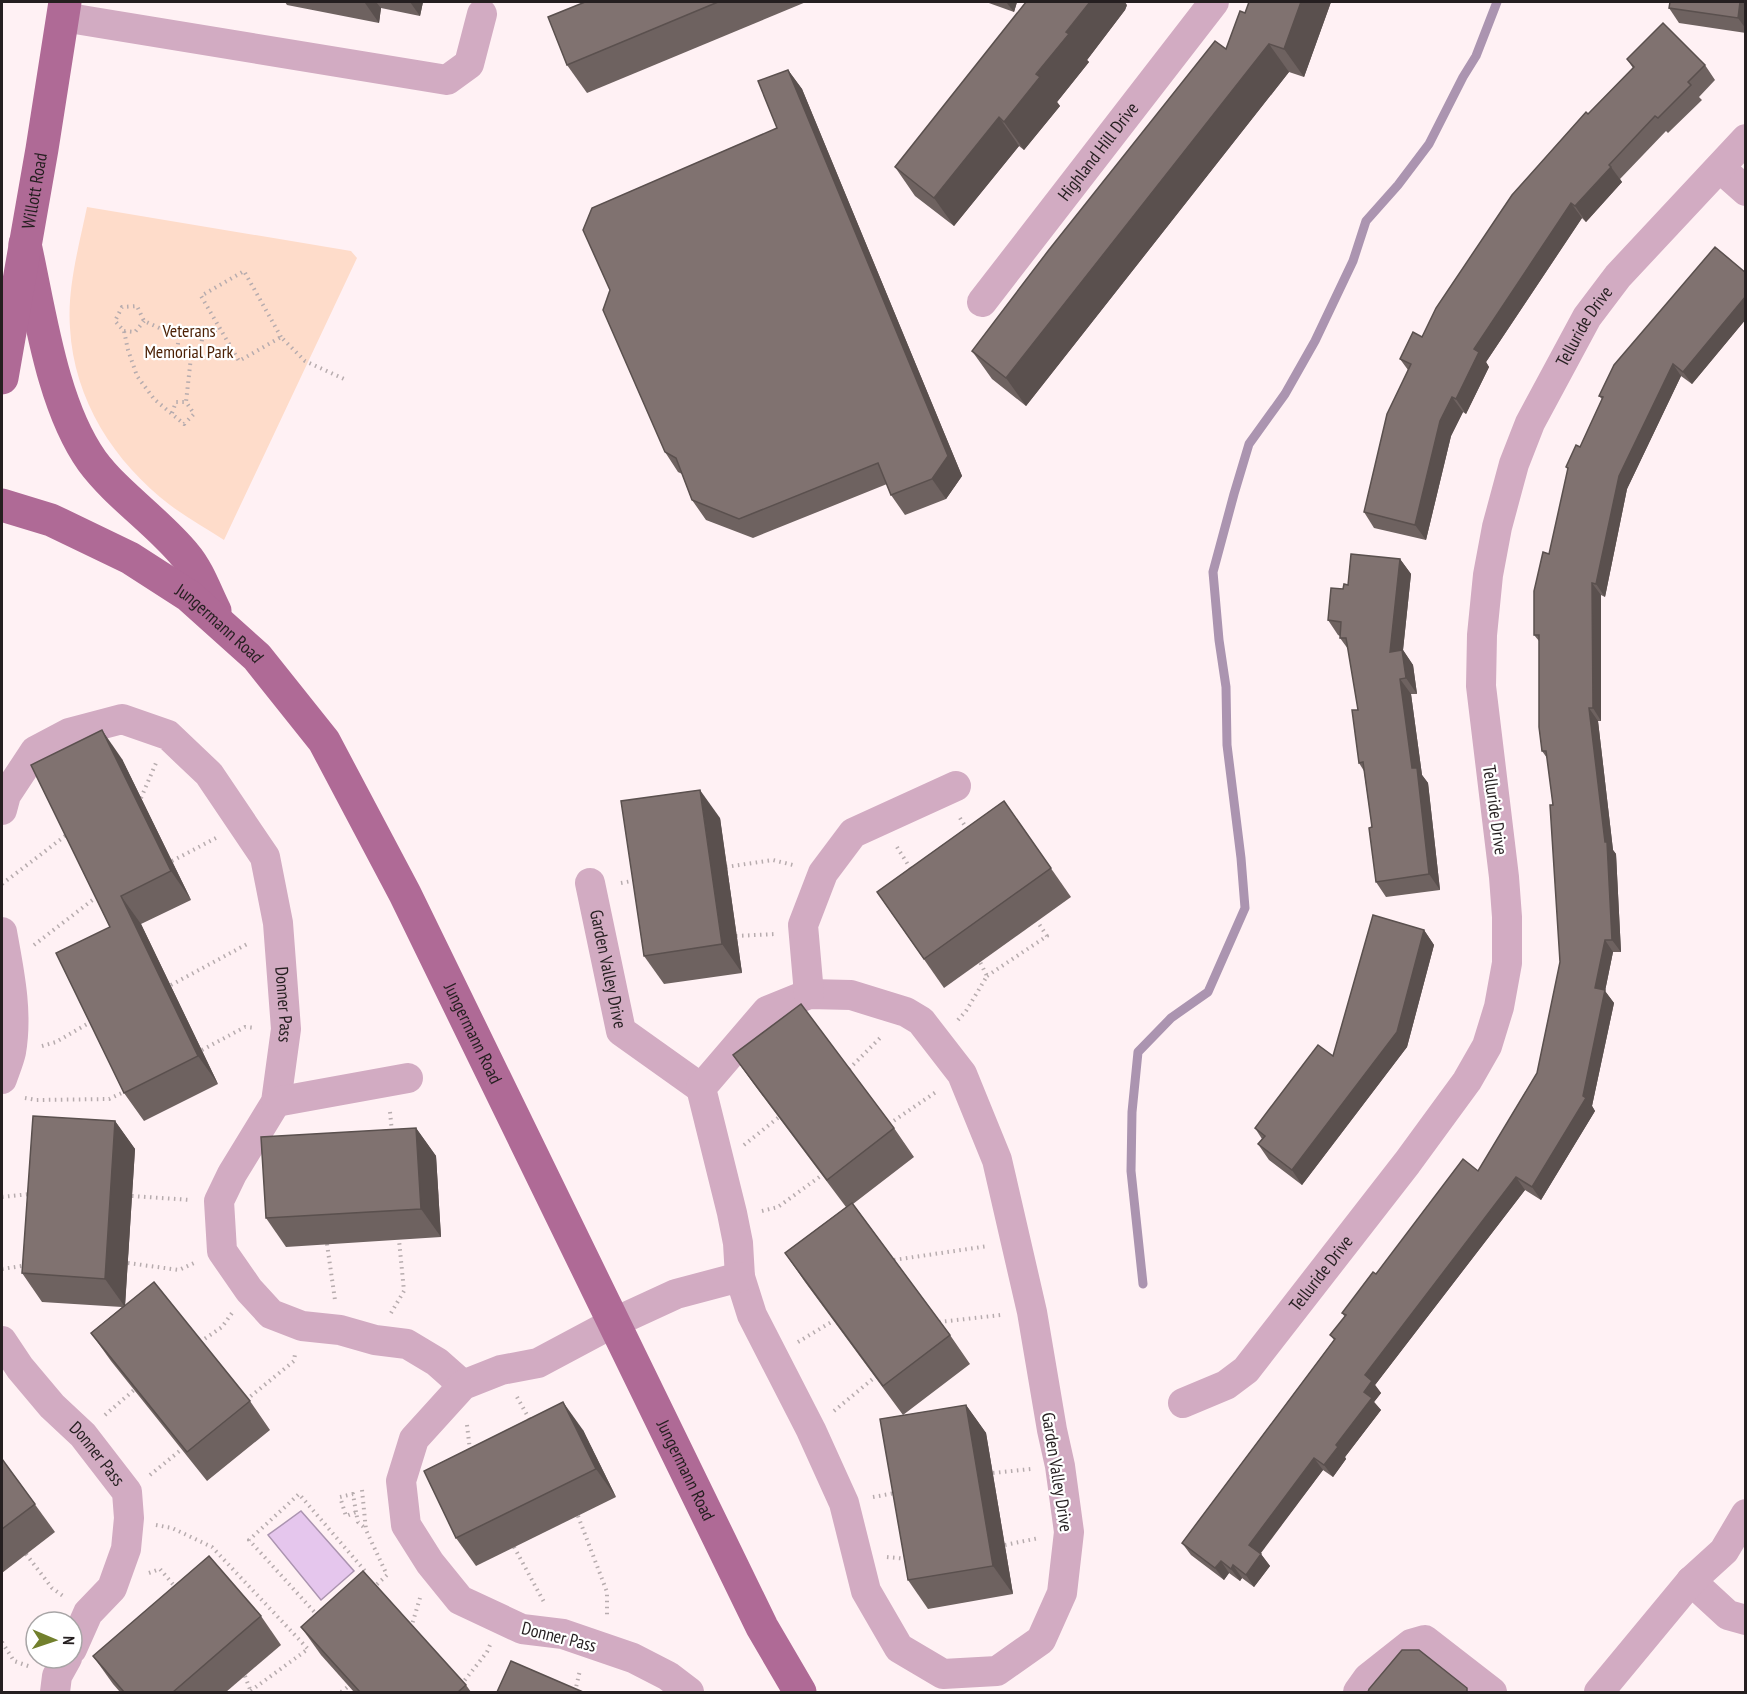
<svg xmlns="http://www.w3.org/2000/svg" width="1747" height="1694" font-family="'PT Sans Narrow',sans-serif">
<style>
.green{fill:#fedcca}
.water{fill:#e5c6ed;stroke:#ab94b0;stroke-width:1.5}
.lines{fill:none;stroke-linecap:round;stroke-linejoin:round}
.stream{stroke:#ab94b0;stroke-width:9}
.path{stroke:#b7acae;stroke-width:4;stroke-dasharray:1.5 4.5;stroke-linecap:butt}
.minor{stroke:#d2abc2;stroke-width:30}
.major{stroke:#af6a96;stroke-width:33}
.wall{fill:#6e6260}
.shaded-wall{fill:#5a504e}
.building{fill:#807270;stroke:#5a504e;stroke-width:1.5}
.labels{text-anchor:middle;stroke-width:4.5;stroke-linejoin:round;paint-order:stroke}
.street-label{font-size:18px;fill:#251f20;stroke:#fff}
.park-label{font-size:18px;fill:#4a1f03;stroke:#fff}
</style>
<rect width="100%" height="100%" fill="#fff1f4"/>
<path class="green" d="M87,207L351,251L357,258L224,540C206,528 187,518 170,505C114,462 74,400 70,328C67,288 79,246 87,207Z"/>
<polygon class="water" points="301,1511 354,1571 321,1600 268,1535"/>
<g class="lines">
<polyline class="stream" points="1143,1284 1131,1171 1132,1112 1138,1052 1171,1018 1208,992 1245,908 1241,858 1227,745 1226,687 1219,640 1213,572 1234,494 1249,444 1285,394 1315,341 1353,261 1366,221 1398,185 1429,144 1463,77 1476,56 1497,2"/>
<g class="path">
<polyline points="124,331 135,332 144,321"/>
<polyline points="179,337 177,350 191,357"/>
<polyline points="281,337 244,271 201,296 239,361 281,337 305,361 344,379"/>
<polyline points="202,338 191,331 179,337 144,321 137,306 122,307 115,321 124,331 128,350 137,376 154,399 184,424 194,414 186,402 191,357 201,352 202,338 220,328"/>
<polyline points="172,413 176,402 186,402"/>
<polyline points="141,798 156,763"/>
<polyline points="960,818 969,832"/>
<polyline points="897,847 912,871"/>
<polyline points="172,861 216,838"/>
<polyline points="726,867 773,860 793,865"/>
<polyline points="621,883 637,880"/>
<polyline points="2,884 69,833"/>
<polyline points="736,936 775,934"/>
<polyline points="34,945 99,895"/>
<polyline points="987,976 1047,936 1037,921"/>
<polyline points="171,985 249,943"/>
<polyline points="958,1020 966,1011 987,976 980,962"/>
<polyline points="42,1046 56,1042 94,1020"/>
<polyline points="202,1050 245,1027 256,1028"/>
<polyline points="849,1069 882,1036"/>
<polyline points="25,1098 36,1100 109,1099 126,1091"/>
<polyline points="390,1112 392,1132"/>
<polyline points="889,1124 936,1092"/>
<polyline points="744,1145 779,1117"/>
<polyline points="132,1196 191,1200"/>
<polyline points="2,1197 30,1194"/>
<polyline points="762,1211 778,1207 822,1175"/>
<polyline points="327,1244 335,1300"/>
<polyline points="894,1260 988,1246"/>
<polyline points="128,1263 179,1270 194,1263"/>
<polyline points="2,1269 28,1265"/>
<polyline points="391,1313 404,1291 399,1240"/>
<polyline points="939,1322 1001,1315"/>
<polyline points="200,1342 222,1327 232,1313"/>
<polyline points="798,1342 833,1321"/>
<polyline points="517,1397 531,1422"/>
<polyline points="246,1400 294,1361 295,1354"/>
<polyline points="834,1411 875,1377"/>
<polyline points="105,1415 134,1390"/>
<polyline points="467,1425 470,1450"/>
<polyline points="993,1473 1031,1469"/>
<polyline points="150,1475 182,1449"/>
<polyline points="362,1490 366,1530 387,1575 374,1587"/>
<polyline points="873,1497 895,1493"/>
<polyline points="356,1512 353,1494 340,1497 346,1516 356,1512 358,1522 366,1529"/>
<polyline points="578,1516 607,1592 607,1617"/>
<polyline points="156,1525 172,1528 212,1547 308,1649 249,1692"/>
<polyline points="1005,1545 1039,1538"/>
<polyline points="514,1547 544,1602"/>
<polyline points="26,1554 52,1588 63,1596"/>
<polyline points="887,1557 907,1559"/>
<polyline points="149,1573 160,1569 177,1589"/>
<polyline points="318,1616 249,1540 299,1494 365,1571 361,1575"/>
<polyline points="411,1628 420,1598"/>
<polyline points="2,1642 14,1661 31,1667"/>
<polyline points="245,1676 251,1692"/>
<polyline points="461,1685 487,1652 490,1645"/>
<polyline points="341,1692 349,1686"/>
<polyline points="575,1692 580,1670"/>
</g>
<g class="minor">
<polyline points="63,17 447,80 469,64 482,14"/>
<polyline points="1720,168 1746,191"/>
<path id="s1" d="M982,302L1214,2"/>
<path id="s2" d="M2,810L6,795L35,751L69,733L122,719L168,735L209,774L265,857L278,923L286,1029L276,1102L232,1174L219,1201L222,1251L249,1290L271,1314L302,1326L340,1330L375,1340L407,1344L437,1362L463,1385"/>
<path id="s3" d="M590,883L621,1031L701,1088"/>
<path d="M2,932C9,971 18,1012 11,1052C9,1061 5,1070 2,1079"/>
<polygon points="809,994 851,995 906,1012 921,1021 962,1074 997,1160 1032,1312 1052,1430 1060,1466 1069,1532 1062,1593 1041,1640 997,1671 943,1674 899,1648 866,1591 844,1503 811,1430 752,1315 740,1277 738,1243 732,1213 701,1088 767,1011"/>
<polyline points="809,994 803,925 823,873 853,833 956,786"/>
<polyline points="276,1102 408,1078"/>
<path id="s4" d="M2,1341L20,1368L52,1406L83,1435L127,1492L129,1518L126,1549L112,1588L88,1613L72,1649"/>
<path id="s5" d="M1183,1403L1226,1385L1246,1370L1407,1163L1467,1081L1487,1046L1499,1007L1507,963V917L1504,877L1481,686L1482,635L1488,575L1497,527L1514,464L1530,423L1587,317L1618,276L1746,139"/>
<polyline points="1691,1581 1728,1615 1746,1620"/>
<polyline points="55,1692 57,1676 67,1658"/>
<polyline points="689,1692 668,1676 633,1658 563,1634 522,1629 460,1600 430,1563 406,1525 401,1481 414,1439 463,1385 501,1370 538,1363 613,1323 676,1294 740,1277"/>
<polyline points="1358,1692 1368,1678 1411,1644 1425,1640 1492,1692"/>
<polyline points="1599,1692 1691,1581 1724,1551 1746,1514"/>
</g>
<g class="major">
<path d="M25,244C40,312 52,405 92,461C117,495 157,521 185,555C198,570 206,593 215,611"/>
<path id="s6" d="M2,378L42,149L65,2"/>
<path id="s7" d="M2,505L51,520L130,558L189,596L257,657L324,741L405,894L762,1627L800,1692"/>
</g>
</g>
<g class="wall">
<polygon points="285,2 423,2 420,16 381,8 379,23 287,5"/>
<polygon points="585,2 806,2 587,93 567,65"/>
<polygon points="986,2 1017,2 1014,12"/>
<polygon points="1249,2 1331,2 1304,77 1289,72 1026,406 992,379 972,351 1226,49 1245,13"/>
<polygon points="1746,2 1746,33 1679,23 1669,8"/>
<polygon points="1127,5 1125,10 1087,60 1089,62 1057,102 1060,106 1024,150 1019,146 954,226 915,196 895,167"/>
<polygon points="1627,59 1705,65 1715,80 1699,97 1702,100 1668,133 1666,131 1620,179 1622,182 1586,222 1582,218 1486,362 1489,367 1466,414 1463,412 1451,436 1426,540 1374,528 1364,512 1408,370 1400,359 1422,337 1588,114 1633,68"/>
<polygon points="788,70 802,89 962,476 946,499 905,515 891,495 887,484 753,538 706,520 692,500 682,474 678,472 665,452 777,128"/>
<polygon points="1746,273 1746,319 1692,384 1681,376 1627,489 1605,597 1601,595 1601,721 1598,721 1613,850 1616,854 1621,952 1613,952 1605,991 1614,1003 1592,1106 1595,1111 1541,1200 1525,1190 1375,1385 1381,1393 1374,1402 1381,1410 1345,1457 1346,1459 1333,1477 1323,1470 1260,1553 1270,1566 1254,1587 1242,1578 1240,1581 1229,1573 1224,1580 1191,1555 1182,1543 1334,1340 1330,1335 1345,1317 1342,1313 1376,1274 1478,1171 1537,1073 1560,962 1553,805 1547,758 1542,751 1539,641 1534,635 1549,554 1568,470 1566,467 1580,447 1602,399 1599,396"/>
<polygon points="1400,559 1411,574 1403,650 1413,665 1417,694 1411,694 1422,775 1428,783 1440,890 1386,897 1376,882 1372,827 1364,771 1359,763 1358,710 1348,649 1340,638 1340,636 1338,635 1328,620 1343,589 1348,585"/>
<polygon points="122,759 191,900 141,924 218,1084 144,1121 124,1093 110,927"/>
<polygon points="1004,801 1071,897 944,988 877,892"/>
<polygon points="720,818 742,973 664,984 644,956"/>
<polygon points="1424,930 1434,945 1407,1047 1302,1185 1269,1160 1258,1144 1262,1139 1255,1128 1333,1056"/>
<polygon points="733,1055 894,1128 914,1157 853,1204 950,1335 970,1364 903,1415 805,1282 785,1253 846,1207 753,1083"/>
<polygon points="115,1121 135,1149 125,1305 250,1401 270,1430 207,1481 111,1361 91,1333 122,1307 42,1302 22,1273"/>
<polygon points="416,1128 436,1156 441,1237 286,1247 266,1218"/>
<polygon points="966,1405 986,1433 1013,1594 928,1609 908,1580"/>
<polygon points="583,1430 616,1497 476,1566 456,1538"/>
<polygon points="2,1459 55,1532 2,1573"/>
<polygon points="261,1616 281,1645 226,1692 120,1692 113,1684 93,1656"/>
<polygon points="301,1627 466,1685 471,1692 354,1692 321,1655"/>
</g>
<g class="shaded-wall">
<polygon points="365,2 376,2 381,8 379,23 365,3"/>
<polygon points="410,2 423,2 420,16"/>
<polygon points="1006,2 1017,2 1014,12"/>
<polygon points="1090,2 1125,2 1127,5 1125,10 1087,60 1089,62 1057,102 1060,106 1024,150 1004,122 1066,32"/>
<polygon points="1301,2 1331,2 1304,77 1284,49"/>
<polygon points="1740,2 1746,2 1746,29 1738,18"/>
<polygon points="1269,44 1289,72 1026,406 1006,378"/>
<polygon points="788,70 802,89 962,476 946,499 932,479"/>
<polygon points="999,117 1019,146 954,226 934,198"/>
<polygon points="1611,167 1622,182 1586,222 1575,206"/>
<polygon points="1571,203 1582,218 1486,362 1489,367 1466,414 1456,399 1474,349"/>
<polygon points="1746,296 1746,319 1692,384 1683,372"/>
<polygon points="1673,364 1681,376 1627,489 1605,597 1596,584 1619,476"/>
<polygon points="1452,397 1463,412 1451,436 1426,540 1415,525 1440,421"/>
<polygon points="1400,559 1411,574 1403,650 1413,665 1417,694 1406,678 1390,652"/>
<polygon points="1592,583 1601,595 1601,721 1593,708"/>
<polygon points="1400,679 1411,694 1422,775 1428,783 1440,890 1429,874 1412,768"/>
<polygon points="1589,708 1598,721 1613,850 1616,854 1621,952 1612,940 1605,842"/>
<polygon points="102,730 122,759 191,900 171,871"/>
<polygon points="700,790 720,818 742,973 722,944"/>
<polygon points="121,896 141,924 218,1084 198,1056"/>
<polygon points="1424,930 1434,945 1407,1047 1302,1185 1292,1170"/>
<polygon points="1605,940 1613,952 1605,991 1614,1003 1592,1106 1595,1111 1541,1200 1532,1187 1583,1096 1595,988"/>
<polygon points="115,1121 135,1149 125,1307 105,1279"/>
<polygon points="416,1128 436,1156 441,1237 421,1209"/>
<polygon points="1516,1177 1525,1190 1375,1385 1381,1393 1374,1402 1381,1410 1345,1457 1346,1459 1333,1477 1324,1465 1364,1392 1365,1375"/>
<polygon points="563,1402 583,1430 616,1497 596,1469"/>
<polygon points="966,1405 986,1433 1013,1594 993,1566"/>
<polygon points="1314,1458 1323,1470 1258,1557 1249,1545"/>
<polygon points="1261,1554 1270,1566 1254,1587 1246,1575"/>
<polygon points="1221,1561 1229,1573 1224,1580 1215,1568"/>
<polygon points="1233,1565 1242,1578 1240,1581 1231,1569"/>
</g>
<g class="building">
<polygon points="585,2 718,2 567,65 548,17"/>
<polygon points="1026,2 1090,2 1066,32 1069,34 1036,74 1040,77 1004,122 999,117 934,198 895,167"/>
<polygon points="1249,2 1301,2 1284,49 1269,44 1006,378 972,351 1048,251 1215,41 1226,49 1240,11 1245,13"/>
<polygon points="1670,2 1740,2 1738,18 1669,8"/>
<polygon points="1663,23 1705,65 1688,82 1691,85 1658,118 1655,116 1609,165 1611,167 1575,206 1571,203 1474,349 1479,352 1456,399 1452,397 1440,421 1415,525 1364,512 1387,414 1411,364 1400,359 1413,332 1422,337 1436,308 1512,195 1586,112 1588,114 1634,67 1627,59"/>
<polygon points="788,70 948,456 932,479 891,495 878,463 739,519 692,500 676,458 665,452 603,310 610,290 583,230 592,208 777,128 758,81"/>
<polygon points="1715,247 1746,273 1746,296 1683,372 1673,364 1619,476 1596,584 1592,583 1593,708 1589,708 1605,842 1607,842 1612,940 1605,940 1595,988 1605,990 1583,1096 1586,1098 1532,1187 1516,1177 1365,1375 1372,1381 1364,1392 1372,1398 1336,1445 1338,1447 1324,1465 1314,1458 1249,1545 1261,1554 1246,1575 1233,1565 1231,1569 1221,1561 1215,1568 1182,1543 1335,1339 1330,1335 1346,1315 1342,1313 1373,1272 1376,1274 1463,1159 1478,1171 1537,1073 1560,962 1550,805 1553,805 1546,751 1542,751 1539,727 1539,635 1534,635 1534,591 1543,552 1549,554 1568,468 1566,467 1576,445 1580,447 1591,423 1603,397 1599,396 1614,365"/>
<polygon points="1351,554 1400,559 1390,652 1402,650 1406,678 1400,679 1412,768 1417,768 1429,874 1376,882 1369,828 1372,827 1363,762 1359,763 1352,710 1358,710 1346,638 1340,638 1341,622 1328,620 1331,588 1343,589 1344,584 1348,585"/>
<polygon points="102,730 171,871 121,896 198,1056 124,1093 56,953 110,927 31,765"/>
<polygon points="700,790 722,944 644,956 621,801"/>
<polygon points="1004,801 1051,868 924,959 877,892"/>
<polygon points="1373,915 1424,930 1397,1032 1292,1170 1258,1144 1265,1136 1255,1128 1318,1045 1333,1056"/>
<polygon points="801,1004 894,1128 827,1180 733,1055"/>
<polygon points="33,1116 115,1121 105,1279 22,1273"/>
<polygon points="416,1128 421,1209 266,1218 261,1137"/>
<polygon points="852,1203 950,1335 883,1386 785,1253"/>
<polygon points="154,1282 250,1401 187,1452 91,1333"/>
<polygon points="563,1402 596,1469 456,1538 424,1471"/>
<polygon points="966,1405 993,1566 908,1580 880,1419"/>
<polygon points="2,1459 35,1504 2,1529"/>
<polygon points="209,1556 261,1616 173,1692 124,1692 93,1656"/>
<polygon points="363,1571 466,1685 458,1692 360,1692 301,1627"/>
<polygon points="1402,1650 1419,1650 1467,1688 1467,1692 1368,1692 1369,1689"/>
<polygon points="511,1661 583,1692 497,1692"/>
</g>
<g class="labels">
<g class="street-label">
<text dy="6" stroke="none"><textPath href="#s1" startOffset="190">Highland Hill Drive</textPath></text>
<text dy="6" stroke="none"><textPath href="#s6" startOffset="190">Willott Road</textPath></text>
<text dy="6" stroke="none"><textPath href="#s5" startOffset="1220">Telluride Drive</textPath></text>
<text dy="6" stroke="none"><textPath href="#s7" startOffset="250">Jungermann Road</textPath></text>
<text transform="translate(1495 810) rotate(82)" y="6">Telluride Drive</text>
<text dy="6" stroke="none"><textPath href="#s3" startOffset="88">Garden Valley Drive</textPath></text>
<text dy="6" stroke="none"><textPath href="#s2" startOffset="516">Donner Pass</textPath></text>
<text dy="6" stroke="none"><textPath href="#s7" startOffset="736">Jungermann Road</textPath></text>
<text dy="6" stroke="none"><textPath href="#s5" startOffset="194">Telluride Drive</textPath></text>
<text dy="6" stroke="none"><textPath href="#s4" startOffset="148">Donner Pass</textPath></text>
<text dy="6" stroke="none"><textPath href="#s7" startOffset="1222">Jungermann Road</textPath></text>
<text transform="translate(1057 1472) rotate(81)" y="6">Garden Valley Drive</text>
<text transform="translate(559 1637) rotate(14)" y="6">Donner Pass</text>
</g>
<g class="park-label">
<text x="189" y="337">Veterans<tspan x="189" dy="21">Memorial Park</tspan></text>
</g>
</g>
<rect width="1747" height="1694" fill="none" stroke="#251f20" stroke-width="6"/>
<g transform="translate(54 1640) rotate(92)"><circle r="28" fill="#ffffff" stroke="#a8a5a6" stroke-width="1.5"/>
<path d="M0-4.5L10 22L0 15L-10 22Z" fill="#72802d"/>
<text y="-9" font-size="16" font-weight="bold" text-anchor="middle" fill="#251f20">N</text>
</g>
</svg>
